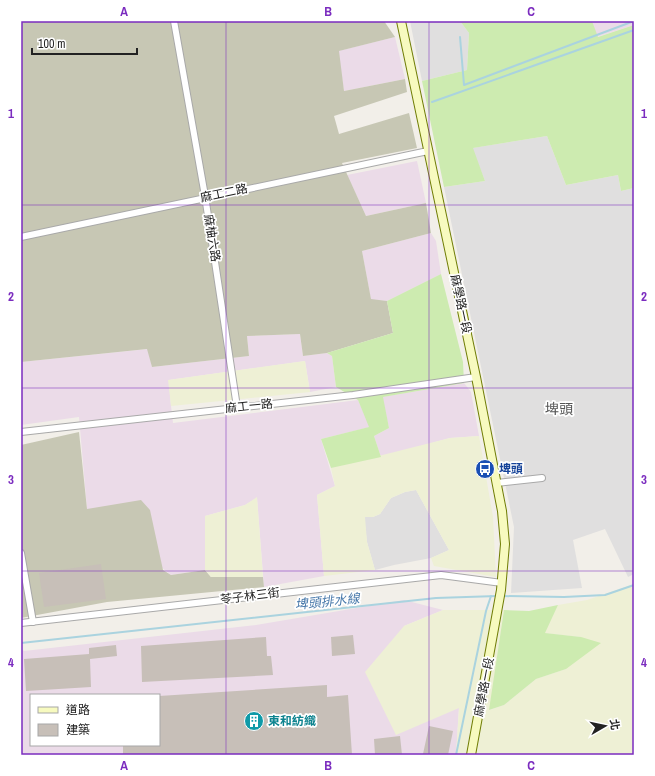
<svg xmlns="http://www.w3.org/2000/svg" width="655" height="776" font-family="'Archivo Narrow','Noto Sans TC',sans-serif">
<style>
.residential{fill:#e0dfdf}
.industrial{fill:#ebdbe8;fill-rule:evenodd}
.construction{fill:#c7c7b4}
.farmland{fill:#eef0d5}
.grass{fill:#cdebb0}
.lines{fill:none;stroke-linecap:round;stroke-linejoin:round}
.stream{stroke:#aad3df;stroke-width:2}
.building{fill:#c7bfb8}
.minor-casing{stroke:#a9a9a9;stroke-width:8}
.secondary-casing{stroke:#707d05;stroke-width:10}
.minor{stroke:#fff;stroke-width:6}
.secondary{stroke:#f7fabf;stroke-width:8}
.grid{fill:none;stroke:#7b2cbf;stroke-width:1;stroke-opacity:0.55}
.labels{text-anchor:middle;stroke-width:3.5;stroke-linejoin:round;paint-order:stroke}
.street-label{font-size:12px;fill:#222;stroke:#fff}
.transit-label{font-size:12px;font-weight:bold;fill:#164399;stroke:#fff;text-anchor:start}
.culture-label{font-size:12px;font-weight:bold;fill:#0d838f;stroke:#fff;text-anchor:start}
.water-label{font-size:13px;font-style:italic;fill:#4a7aab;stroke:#fff}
.quarter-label{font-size:14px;fill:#555;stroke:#fff}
.neatline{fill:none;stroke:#7b2cbf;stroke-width:1.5}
.grid-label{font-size:13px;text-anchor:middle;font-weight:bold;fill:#7b2cbf}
</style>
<rect width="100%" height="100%" fill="#f2efe9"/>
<g class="residential">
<polygon points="410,21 460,21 469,33 467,70 422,81"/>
<polygon points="547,136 566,185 618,175 621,191 634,188 634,574 628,577 605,529 573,540 582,588 511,593 514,527 444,187 485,181 472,148"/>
<polygon points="416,490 449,550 431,558 394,565 375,570 367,542 364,517 373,517 380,514 391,498 405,492"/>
</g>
<g class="industrial">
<polygon points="592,21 634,21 634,25 597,37"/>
<polygon points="395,37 405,79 344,91 338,51"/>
<polygon points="417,161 426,203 366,216 347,175"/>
<polygon points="431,233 436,241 441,274 387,301 371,300 362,251"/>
<polygon points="300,334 303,356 327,353 332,356 336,387 310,392 305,361 169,380 171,406 173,423 358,400 370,427 321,439 335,486 317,495 324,576 264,587 257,498 245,505 205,516 205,570 171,575 87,509 79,417 21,425 21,362 148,349 152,367 249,356 247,336"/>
<polygon points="464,383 471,392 479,436 450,438 381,457 374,436 389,428 382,397"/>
<path d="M404,600L443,610L404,626L459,707L456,755H21V649L24,651L256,625ZM31,695H159V745H31Z"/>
</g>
<g class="construction">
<polygon points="21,21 384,21 395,37 339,51 344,91 405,79 407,92 334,116 339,134 409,113 417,148 342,163 366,216 426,203 431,233 362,251 371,299 387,301 393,333 327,353 303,356 300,334 247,336 249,356 152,367 147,349 21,362"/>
<polygon points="79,432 87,509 141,500 150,510 163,570 171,575 205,570 211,577 263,577 264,587 107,602 21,618 21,445"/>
</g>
<g class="farmland">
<polygon points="305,361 310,392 171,406 168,380"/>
<polygon points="479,436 493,517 496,577 434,566 431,558 449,550 416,490 405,492 391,498 380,514 373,517 365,517 367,542 375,570 324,576 317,495 335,486 331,468 450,438"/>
<polygon points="257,497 263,577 211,577 205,570 205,516 245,505"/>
<polygon points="634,584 634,755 456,755 459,708 396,735 365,672 404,626 443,610 504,610 490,710 504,705 536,679 566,669 581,637 544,633 558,605 587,600"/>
</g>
<g class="grass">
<polygon points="460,21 592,21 598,37 634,25 634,188 621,191 618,175 566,185 547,136 473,148 485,181 444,187 422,81 467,70 469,33"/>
<polygon points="441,274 463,362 464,383 383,397 389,428 374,436 381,457 331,468 321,439 369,427 358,400 336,387 332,356 327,353 393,333 387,301"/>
<polygon points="558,605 545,633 581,637 601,643 566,669 536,679 504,705 489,710 504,610 529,611"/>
</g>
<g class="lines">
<g class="stream">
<polyline points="460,37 464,85 634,21"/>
<polyline points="432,102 634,30"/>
<polyline points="502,596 564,597 605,595 634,585"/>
<polyline points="21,643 436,598 497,596"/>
<polyline points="456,755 486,611 491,596"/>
</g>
</g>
<g class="building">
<polygon points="101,564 106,599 44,607 39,573"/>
<polygon points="353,635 355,654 332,656 331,637"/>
<polygon points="266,637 267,656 271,656 273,675 142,682 141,646"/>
<polygon points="116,645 117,656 90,659 91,687 26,691 24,659 89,654 89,648"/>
<polygon points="327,685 327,697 348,695 352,755 123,755 123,745 159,745 159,696"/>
<polygon points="429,726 453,731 448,755 423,754"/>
<polygon points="400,736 402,755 375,755 374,739"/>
</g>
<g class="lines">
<g class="minor-casing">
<g id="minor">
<polyline points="174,21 205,196 237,407"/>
<polyline points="21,237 428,151"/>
<polyline points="21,432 353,395 476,377"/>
<polyline points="497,483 542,478"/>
<polyline points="21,553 33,622"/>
<polyline points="21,623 441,575 502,583"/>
</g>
</g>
<g class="secondary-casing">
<polyline id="secondary" points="401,21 476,377 502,511 505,544 501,590 471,755"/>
</g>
<use href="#minor" class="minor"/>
<use href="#secondary" class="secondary"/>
</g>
<path class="grid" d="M226,21V755M429,21V755M21,205H634M21,388H634M21,571H634"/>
<defs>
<g id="bus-disc" transform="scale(1)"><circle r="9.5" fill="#1a4fb4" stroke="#fff"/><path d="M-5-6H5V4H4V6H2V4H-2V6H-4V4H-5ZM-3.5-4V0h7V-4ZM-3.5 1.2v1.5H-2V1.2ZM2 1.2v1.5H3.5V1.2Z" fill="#fff"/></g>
<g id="building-disc" transform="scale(1)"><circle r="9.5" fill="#0f9aa8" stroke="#fff"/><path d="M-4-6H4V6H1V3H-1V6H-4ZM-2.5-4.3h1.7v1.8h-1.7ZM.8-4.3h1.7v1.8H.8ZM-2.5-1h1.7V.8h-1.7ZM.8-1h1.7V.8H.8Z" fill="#fff"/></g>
</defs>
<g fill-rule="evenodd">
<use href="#bus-disc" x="485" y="469"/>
<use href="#building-disc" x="254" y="721"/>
</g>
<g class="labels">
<g class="street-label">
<text transform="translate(224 193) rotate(-12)" y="4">麻工二路</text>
<text transform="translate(212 238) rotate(81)" y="4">麻柚六路</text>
<text transform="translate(461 304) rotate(78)" y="4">麻學路一段</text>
<text transform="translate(249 406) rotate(-6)" y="4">麻工一路</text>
<text transform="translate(250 596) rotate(-7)" y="4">苓子林三街</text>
<text transform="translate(484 687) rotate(-79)" y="4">麻學路一段</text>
</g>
<g class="transit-label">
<text x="499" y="473">埤頭</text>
</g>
<g class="culture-label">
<text x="268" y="725">東和紡織</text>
</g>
<g class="water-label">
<text transform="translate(327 601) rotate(-6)" y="5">埤頭排水線</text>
</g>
<g class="quarter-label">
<text x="559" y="414">埤頭</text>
</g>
</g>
<rect width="655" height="776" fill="none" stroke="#ffffff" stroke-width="44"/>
<rect x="30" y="694" width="130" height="52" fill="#ffffff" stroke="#a7a7a7"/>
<rect x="38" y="707" width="20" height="6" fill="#f7fabf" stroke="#a7a7a7"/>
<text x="66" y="714" font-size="12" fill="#222222">道路</text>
<rect x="38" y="724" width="20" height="12" fill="#c7bfb8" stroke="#a7a7a7"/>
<text x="66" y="734" font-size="12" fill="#222222">建築</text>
<g transform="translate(605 726) rotate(81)" stroke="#ffffff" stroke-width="3" paint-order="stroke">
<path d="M0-3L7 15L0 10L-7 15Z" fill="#222222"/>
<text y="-6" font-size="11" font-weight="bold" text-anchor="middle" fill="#222222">北</text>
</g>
<path d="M32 48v6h105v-6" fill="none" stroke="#222222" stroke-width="2"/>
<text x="38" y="48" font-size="12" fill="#222222" stroke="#ffffff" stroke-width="3" paint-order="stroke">100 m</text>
<rect x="22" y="22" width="611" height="732" class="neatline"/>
<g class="grid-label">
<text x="124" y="16">A</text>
<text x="328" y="16">B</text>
<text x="531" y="16">C</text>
<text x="11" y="118">1</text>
<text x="644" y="118">1</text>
<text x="11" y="301">2</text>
<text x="644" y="301">2</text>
<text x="11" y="484">3</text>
<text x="644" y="484">3</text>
<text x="11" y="667">4</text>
<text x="644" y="667">4</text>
<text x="124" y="770">A</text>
<text x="328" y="770">B</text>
<text x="531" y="770">C</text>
</g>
</svg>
